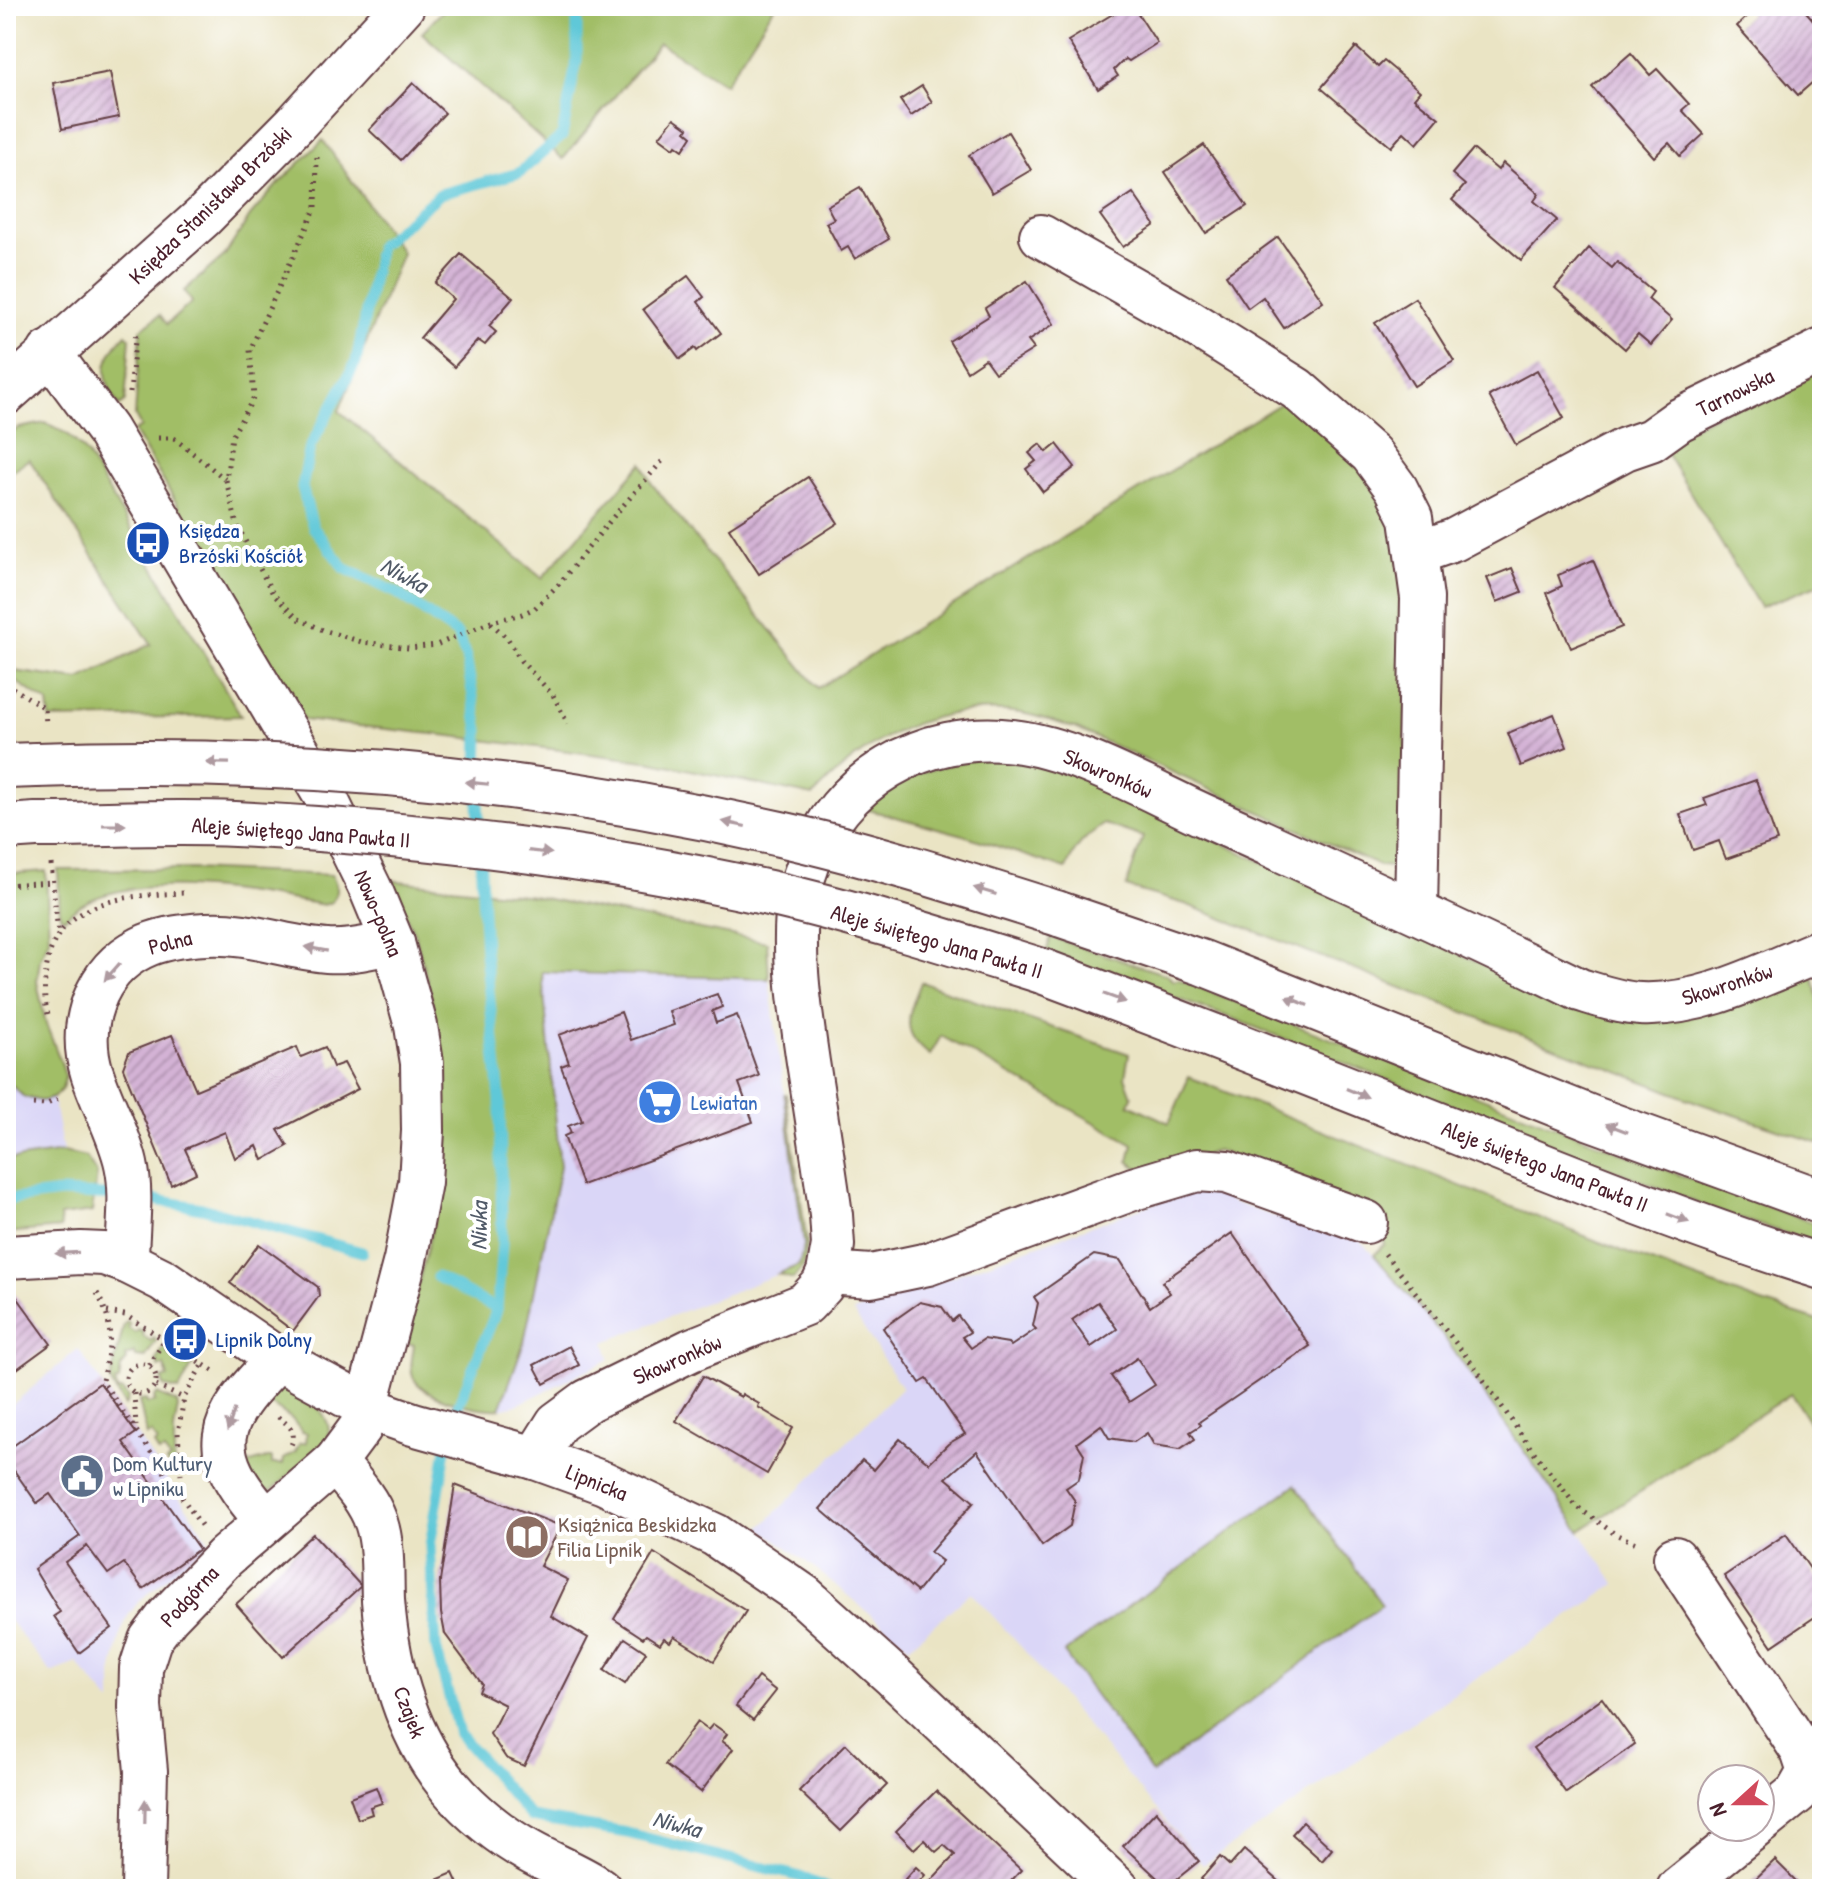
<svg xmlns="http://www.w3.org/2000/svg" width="1828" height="1895" font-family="'Patrick Hand',sans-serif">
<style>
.built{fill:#dad6f7}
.grass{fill:#a1be66;stroke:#766e48;stroke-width:2}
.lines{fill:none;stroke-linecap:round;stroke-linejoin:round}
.stream{stroke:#5ec8d8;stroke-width:11}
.building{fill:url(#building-hatch);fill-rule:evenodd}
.minor-casing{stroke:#623d42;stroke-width:46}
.highway-casing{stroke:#623d42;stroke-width:48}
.path{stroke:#623d42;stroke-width:5;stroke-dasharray:2 6;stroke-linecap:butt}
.minor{stroke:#fff;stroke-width:42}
.highway{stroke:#fff;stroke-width:44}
.highway-bridge-casing{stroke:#623d42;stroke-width:48;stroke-linecap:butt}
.highway-bridge{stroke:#fff;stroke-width:44}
.oneway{fill:#ae9aa0}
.labels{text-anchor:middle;stroke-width:8;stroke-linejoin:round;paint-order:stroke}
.street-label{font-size:22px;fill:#4a1f2b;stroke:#fff}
.transit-label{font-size:22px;fill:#164399;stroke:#fff;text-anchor:start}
.shop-label{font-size:22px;fill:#366cbe;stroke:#fff;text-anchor:start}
.service-label{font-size:22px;fill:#4e5e75;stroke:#fff;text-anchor:start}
.education-label{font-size:22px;fill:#785e54;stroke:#fff;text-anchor:start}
.water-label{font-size:24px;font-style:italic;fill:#515a68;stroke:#fff}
</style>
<defs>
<pattern id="building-hatch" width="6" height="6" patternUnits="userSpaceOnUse" patternTransform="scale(2)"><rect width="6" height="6" fill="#d4b3d6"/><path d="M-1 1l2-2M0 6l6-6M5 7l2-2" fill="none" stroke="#ae91ae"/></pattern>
</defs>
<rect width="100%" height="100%" fill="#fff"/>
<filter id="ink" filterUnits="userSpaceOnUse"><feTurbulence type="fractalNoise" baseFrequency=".0125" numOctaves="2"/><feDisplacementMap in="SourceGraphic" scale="16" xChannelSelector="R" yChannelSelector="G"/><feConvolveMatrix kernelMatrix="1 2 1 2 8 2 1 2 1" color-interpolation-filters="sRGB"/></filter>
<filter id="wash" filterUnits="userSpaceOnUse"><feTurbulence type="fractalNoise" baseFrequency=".006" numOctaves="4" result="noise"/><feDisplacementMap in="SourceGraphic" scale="32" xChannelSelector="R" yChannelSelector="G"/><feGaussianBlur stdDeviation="1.8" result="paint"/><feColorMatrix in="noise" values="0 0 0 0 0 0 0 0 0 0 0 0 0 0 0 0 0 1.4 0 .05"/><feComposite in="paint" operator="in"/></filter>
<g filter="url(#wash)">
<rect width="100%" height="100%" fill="#eae4c4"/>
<g class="built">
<polygon points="542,971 769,979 804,1245 799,1266 605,1342 610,1359 517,1405 500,1409 524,1342 560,1167"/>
<polygon points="6,1080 24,1097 41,1101 53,1098 63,1152 6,1160"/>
<polygon points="1213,1182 1230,1201 1290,1222 1307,1218 1357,1237 1408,1291 1444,1337 1616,1584 1203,1865 1023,1649 971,1592 909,1647 815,1568 760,1528 902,1388 853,1312"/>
<polygon points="78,1349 210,1542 139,1601 128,1616 121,1632 112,1674 112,1704 77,1663 51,1673 6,1616 6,1410"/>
</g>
<g class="grass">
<polygon points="447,6 775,6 725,84 659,43 563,159 422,33"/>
<path d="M323,140L402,253L339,411L542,578L642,463L652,484L818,688L1291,397L1348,446L1406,538L1405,862L1394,867L1379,866L1077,729C1053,721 1029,713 1005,711C927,706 864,741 813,796L653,762L451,736L304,720L134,431L141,427L135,416L141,329L160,315L167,324L192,302L184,291L225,255L250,216L276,186Z"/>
<path d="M126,334L130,338L125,402L119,406C100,377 101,359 126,334Z"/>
<polygon points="1822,362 1822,583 1760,607 1660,443"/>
<path d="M45,423C65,431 75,439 88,456L241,716L50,719L48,703L6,675V670L80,680L151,644L29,459L6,476V436L19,428Z"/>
<path d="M991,756L1071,773L1576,1008L1812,973L1822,1012V1144L1699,1103L1185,904L1126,887L1143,837L1104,824C1085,837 1074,847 1066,869L960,834L865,809C906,770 938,767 991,756Z"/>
<path d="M192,869L332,875C337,886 338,892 332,902L324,905C260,894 113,864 65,918L60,916L58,870Z"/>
<polygon points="46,871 49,939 40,959 37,982 46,1024 62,1065 65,1076 62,1089 53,1098 41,1101 24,1097 6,1080 6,874"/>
<path d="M389,880L533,896L767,942L769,979L542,972L560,1167L524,1342L500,1409C478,1411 423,1398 413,1377C409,1367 413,1355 414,1345L404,1342L434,1221L443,1154L445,1098L442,1050L431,996L416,937Z"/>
<polygon points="1051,937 1167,975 1174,981 1178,979 1211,992 1674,1173 1822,1226 1822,1245 1725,1214 1237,1020 1046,953"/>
<path d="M921,982L1129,1054L1125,1077L1132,1096L1129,1104L1169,1123L1189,1077L1627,1253L1762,1303L1822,1322V1443L1791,1394L1580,1531L1444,1337L1374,1255L1385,1244L1378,1215L1217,1150C1192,1159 1150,1185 1129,1161L1133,1144L941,1036L930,1055C898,1031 909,1014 921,982Z"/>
<polygon points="784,1094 786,1094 807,1243 804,1265 793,1279 778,1274 799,1265 804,1245"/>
<polygon points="63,1152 86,1157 97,1174 92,1212 60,1216 61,1228 6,1233 6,1160"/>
<polygon points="127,1322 130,1324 128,1328 136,1333 138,1330 144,1332 143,1336 151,1341 154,1337 156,1341 145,1358 136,1357 134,1353 126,1356 127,1360 121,1367 119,1381 115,1382 118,1391 122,1390 128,1398 125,1406 110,1382 124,1324"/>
<polygon points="165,1346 171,1348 167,1353 187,1366 192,1361 192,1366 179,1390 164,1387 162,1379 168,1377 164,1366 159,1367 156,1360"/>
<path d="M277,1388C302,1389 340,1416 326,1444L271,1491L263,1490L243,1465L268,1458H272V1464H283L284,1459L295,1452L300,1443H306L307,1433L302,1432L292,1419L260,1397Z"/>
<polygon points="157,1394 177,1403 178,1407 174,1430 174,1467 170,1468 166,1462 170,1459 164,1451 159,1453 154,1445 157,1442 151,1433 147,1436 139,1401 146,1400 147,1404 155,1402 154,1397"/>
<polygon points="1295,1485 1382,1605 1152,1773 1064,1653"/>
</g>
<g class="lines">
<g class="stream">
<polyline points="478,773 479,730 466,657 457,634 397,593 344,568 313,527 302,487 310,447 356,362 379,246 440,194 519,173 562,136 577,60 577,6"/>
<polyline points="478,790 479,837"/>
<polyline points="480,854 485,951 500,1099 502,1243 497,1309"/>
<polyline points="138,1197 202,1208 362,1252"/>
<polyline points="6,1200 60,1193 121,1196"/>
<polyline points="437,1277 497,1309 450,1425 430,1546 436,1648 459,1734 531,1817 627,1833 801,1877 829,1889"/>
</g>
</g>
<g id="blocks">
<g class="building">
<polygon points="1126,6 1133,6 1157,43 1129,61 1126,59 1122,62 1114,70 1118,76 1098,89 1068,41"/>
<polygon points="1745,6 1801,6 1822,30 1822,34 1817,38 1822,43 1822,74 1798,95 1737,26 1751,13"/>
<polygon points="1356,47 1378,67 1384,61 1420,91 1414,98 1439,118 1417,144 1404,132 1391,147 1321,88"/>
<polygon points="1631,53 1650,75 1657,69 1689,104 1682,110 1704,134 1680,156 1669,143 1654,157 1592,87"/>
<polygon points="110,72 119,117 62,129 53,83"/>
<polygon points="413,83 445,113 401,160 369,130"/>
<polygon points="922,86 932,102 911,116 900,100"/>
<polygon points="674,118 688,128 686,131 692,136 683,150 676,145 674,148 659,137"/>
<polygon points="1008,132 1031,170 992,193 969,155"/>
<polygon points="1204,145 1247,206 1206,233 1165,172"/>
<polygon points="1473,149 1498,170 1503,163 1539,194 1534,201 1557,220 1521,260 1452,200 1465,185 1452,174"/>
<polygon points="860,187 889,239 855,259 848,247 841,251 826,223 834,219 827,206"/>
<polygon points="1133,193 1155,225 1123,247 1100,215"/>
<polygon points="1278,237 1323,301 1284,328 1263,297 1248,308 1226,275"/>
<polygon points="1589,248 1612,268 1617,262 1653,292 1648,299 1672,320 1651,345 1638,334 1625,349 1555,288"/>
<polygon points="461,254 513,298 489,326 496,332 485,345 478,340 454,367 420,338 453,299 435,283"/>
<polygon points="688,276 704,297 698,302 721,333 697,351 695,348 680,359 643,309"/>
<polygon points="1027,281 1054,324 1028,341 1034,349 995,373 985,359 967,371 949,341 989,316 985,308"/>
<polygon points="1415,298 1454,361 1414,386 1375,323"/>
<polygon points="1537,370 1564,418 1516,445 1489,396"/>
<polygon points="1040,444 1047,452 1057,444 1075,467 1043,492 1026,469 1036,461 1029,453"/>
<polygon points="808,477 838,523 759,574 729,528"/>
<polygon points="1593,560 1622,627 1571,648 1547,593 1562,586 1558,575"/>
<polygon points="1512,568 1522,592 1497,602 1487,578"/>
<polygon points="1554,714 1567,747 1521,766 1508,733"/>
<polygon points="1756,780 1777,841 1726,859 1719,841 1693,850 1680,814 1707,805 1704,798"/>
<polygon points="717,994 722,1007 712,1011 716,1023 737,1015 759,1076 739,1083 753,1122 582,1185 564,1136 571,1133 568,1126 582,1121 561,1066 569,1063 559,1035 621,1012 631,1040 674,1025 669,1011"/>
<polygon points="172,1035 196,1090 297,1047 301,1057 325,1047 333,1067 344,1063 358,1089 278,1130 288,1146 263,1160 257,1146 235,1158 225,1132 185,1149 196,1173 171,1185 123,1068 129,1052"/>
<path d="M1232,1233L1310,1346L1199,1422L1201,1425L1190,1432L1195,1439L1180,1449L1154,1445L1147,1433L1134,1442L1109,1438L1101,1425L1077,1443L1084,1454L1079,1479L1066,1488L1075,1501L1070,1526L1042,1546L977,1451L946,1478L974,1502L930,1552L942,1561L917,1592L820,1509L862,1460L874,1470L900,1439L929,1463L948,1444L965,1434L927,1379L920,1383L883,1328L920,1302L942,1307L952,1321L958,1316L970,1332L962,1337L971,1348L984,1339L1008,1343L1011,1346L1036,1329L1033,1326L1038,1303L1034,1297L1094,1255L1120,1260L1150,1307L1170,1293L1162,1282ZM1098,1302L1117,1329L1091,1347L1072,1320ZM1137,1358L1155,1385L1129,1402L1111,1376Z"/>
<polygon points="259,1244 318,1287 319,1296 293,1331 230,1283"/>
<polygon points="9,1286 51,1344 6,1377 6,1289"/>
<polygon points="569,1346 579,1365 544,1384 534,1365"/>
<polygon points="703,1376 741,1397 742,1394 759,1404 758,1407 793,1428 767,1474 676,1421"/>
<polygon points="100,1383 136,1433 123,1442 199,1549 143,1589 124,1563 108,1574 87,1546 65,1562 112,1628 79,1653 54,1616 60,1612 34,1569 80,1536 50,1494 37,1503 6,1459 6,1451"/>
<polygon points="455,1485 561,1526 540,1566 568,1580 551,1616 588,1638 524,1766 506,1758 490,1734 505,1705 479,1692 482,1684 445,1634 441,1613 440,1581"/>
<polygon points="313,1534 361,1586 283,1657 236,1604"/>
<polygon points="1786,1534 1822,1586 1822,1612 1772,1646 1724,1576"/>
<polygon points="654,1553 746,1611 714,1661 674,1636 670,1642 664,1638 660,1644 646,1635 643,1638 614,1619"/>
<polygon points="625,1638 646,1652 625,1684 604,1670"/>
<polygon points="758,1677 776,1691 753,1720 736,1706"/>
<polygon points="1602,1698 1635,1744 1566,1793 1533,1748"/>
<polygon points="697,1722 708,1730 713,1724 727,1734 722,1741 733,1749 701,1792 665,1765"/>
<polygon points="846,1744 887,1785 841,1831 799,1791"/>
<polygon points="376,1787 382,1803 370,1807 372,1814 358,1819 350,1797"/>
<polygon points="936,1791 1021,1870 1004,1889 923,1889 955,1855 944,1845 936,1852 924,1840 914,1849 896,1831"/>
<polygon points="1156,1811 1199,1861 1167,1887 1123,1846"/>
<polygon points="1303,1822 1332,1849 1322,1861 1292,1834"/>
<polygon points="1244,1850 1288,1889 1212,1889 1201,1879 1220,1857 1230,1866"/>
<polygon points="1775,1860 1804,1889 1745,1889"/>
<polygon points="916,1867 925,1875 914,1888 905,1879"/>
<polygon points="453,1873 459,1886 463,1885 465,1889 415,1889"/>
</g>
</g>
</g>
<g filter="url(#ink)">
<use href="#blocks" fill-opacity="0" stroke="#623d42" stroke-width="2"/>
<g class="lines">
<g class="minor-casing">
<g id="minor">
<polyline points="1041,236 1181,316 1297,389 1371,454 1396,488 1411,518 1422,598 1416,911"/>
<polyline points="49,352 107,430 325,796 371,890 393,943 416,1026 422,1063 423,1131 420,1182 405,1260 361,1427 335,1462 224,1558 168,1616 150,1640 141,1668 140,1707 146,1771 143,1889"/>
<polyline points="6,393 203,217 295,124 403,6"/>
<polyline points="1417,553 1454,540 1625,449 1651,440 1679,420 1822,350"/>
<polyline points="6,1257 81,1253 104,1254 127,1262 163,1280 278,1359 368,1408 413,1424 535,1458 604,1483 715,1535 804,1596 894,1677 1118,1889"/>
<path d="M127,1262C127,1230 133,1195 126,1164C119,1133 102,1104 92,1073C77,1025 95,971 141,948C160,938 186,935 206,934C248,931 286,948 327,951C348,953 372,946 393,943"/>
<polyline points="828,1273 871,1276 928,1264 1133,1189 1197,1170 1227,1172 1366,1222"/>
<path d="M535,1458L557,1423L587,1401L691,1350L805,1304L822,1286L828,1273L833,1245L831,1215C824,1164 816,1113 808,1062C800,1007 791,951 799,895C800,885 805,875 808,865C837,780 925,730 1013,741C1075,748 1146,789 1203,815C1330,872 1456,929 1580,990C1600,996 1620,1003 1640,1004C1703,1007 1765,973 1822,950"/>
<path d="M335,1462C350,1480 368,1499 376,1522C384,1546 382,1574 383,1600C388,1667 407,1735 450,1787C471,1812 501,1836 530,1852C553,1865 578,1874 600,1889"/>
<path d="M266,1520C203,1450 215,1422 278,1359"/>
<polyline points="1675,1558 1802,1751 1809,1772 1797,1793 1760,1823"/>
<polyline points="1678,1889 1755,1827"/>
</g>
</g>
<g class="highway-casing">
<g id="highway">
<polyline points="6,766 36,765"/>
<polyline points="6,827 36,825"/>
<polyline points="1059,914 1203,963 1591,1118 1822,1202"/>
<path d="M1042,971C1176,1021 1309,1073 1442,1126C1568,1176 1693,1227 1822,1267"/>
</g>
</g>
<g class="path">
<polyline points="317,157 316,207 250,350 254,397 232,436 226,480 237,525 273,594 297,618 323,630 362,642 409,648 436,645 491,622 522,614 535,608 559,584 614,516 664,459"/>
<polyline points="130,393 136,331"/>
<polyline points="158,438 174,438 225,479"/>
<polyline points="491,623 508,639 521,661 553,695 568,724"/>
<polyline points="6,684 45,708 46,726"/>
<polyline points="51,864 58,933"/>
<polyline points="6,885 52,882"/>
<path d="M48,1014C43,998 44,981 47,965C58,898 131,895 185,893"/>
<polyline points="33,1104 45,1105 62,1097"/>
<polyline points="1385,1254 1474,1366 1527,1443 1576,1506 1615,1534 1638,1544"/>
<path d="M97,1293C116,1328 110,1344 102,1381L203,1528"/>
<polyline points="107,1312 125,1315 215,1372"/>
<circle cx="141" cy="1379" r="15"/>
<polyline points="149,1365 165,1339"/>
<polyline points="156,1386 184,1398"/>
<polyline points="134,1393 136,1426"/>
<path d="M278,1417C290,1426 298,1432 290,1447"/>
<polyline points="181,1475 178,1433 184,1398 203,1363"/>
</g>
<use href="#minor" class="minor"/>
<use href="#highway" class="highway"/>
<g class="highway-bridge-casing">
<g id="highway-bridge">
<path d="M36,765C286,756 536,778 780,834C874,855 967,885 1059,914"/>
<path d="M36,825C102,825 169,821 235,824C414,833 594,854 769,893C861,914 952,943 1042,971"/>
</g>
</g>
<use href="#highway-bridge" class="highway-bridge"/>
</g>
<defs><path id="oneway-solid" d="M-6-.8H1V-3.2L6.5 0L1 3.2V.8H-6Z" transform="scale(2)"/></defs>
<g class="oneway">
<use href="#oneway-solid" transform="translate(218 763) rotate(-179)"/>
<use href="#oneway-solid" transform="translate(477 783) rotate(-174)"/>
<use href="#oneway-solid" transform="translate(734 824) rotate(-168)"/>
<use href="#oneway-solid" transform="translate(114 825)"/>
<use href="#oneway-solid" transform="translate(540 852) rotate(7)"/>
<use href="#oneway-solid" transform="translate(985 891) rotate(-163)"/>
<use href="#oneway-solid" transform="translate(316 949) rotate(-170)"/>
<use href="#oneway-solid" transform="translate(112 972) rotate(131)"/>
<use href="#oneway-solid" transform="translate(1115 998) rotate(20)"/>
<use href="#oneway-solid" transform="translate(1297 1001) rotate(-158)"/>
<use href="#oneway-solid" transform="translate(1357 1093) rotate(22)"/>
<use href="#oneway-solid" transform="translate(1617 1128) rotate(-159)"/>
<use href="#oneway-solid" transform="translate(1678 1218) rotate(21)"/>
<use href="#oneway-solid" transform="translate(67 1253) rotate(177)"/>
<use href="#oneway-solid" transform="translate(231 1420) rotate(109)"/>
<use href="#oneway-solid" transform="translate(145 1811) rotate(-89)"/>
</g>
</g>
<defs>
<g id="bus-disc" transform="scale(2.3)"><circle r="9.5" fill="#1a4fb4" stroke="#fff"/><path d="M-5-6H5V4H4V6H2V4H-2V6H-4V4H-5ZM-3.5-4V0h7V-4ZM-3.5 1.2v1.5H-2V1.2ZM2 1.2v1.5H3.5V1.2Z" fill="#fff"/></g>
<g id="supermarket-disc" transform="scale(2.3)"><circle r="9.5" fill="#3f7fe0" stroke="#fff"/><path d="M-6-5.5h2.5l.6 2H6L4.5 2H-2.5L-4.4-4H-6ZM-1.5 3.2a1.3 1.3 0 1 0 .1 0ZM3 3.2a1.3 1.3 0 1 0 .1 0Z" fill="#fff"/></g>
<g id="civic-disc" transform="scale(2.3)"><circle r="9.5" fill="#5c6f8a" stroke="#fff"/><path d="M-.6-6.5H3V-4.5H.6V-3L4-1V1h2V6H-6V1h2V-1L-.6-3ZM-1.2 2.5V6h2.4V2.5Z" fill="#fff"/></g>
<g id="library-disc" transform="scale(2.3)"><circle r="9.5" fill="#8d6e63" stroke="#fff"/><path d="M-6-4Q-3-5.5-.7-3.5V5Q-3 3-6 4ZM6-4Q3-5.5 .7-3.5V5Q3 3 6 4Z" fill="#fff"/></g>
</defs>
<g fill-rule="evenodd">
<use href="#bus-disc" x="148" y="543"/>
<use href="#supermarket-disc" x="660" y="1102"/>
<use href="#bus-disc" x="185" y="1339"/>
<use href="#civic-disc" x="82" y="1476"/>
<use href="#library-disc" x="527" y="1537"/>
</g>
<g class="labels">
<g class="street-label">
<text transform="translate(210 205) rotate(-44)" y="8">Księdza Stanisława Brzóski</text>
<text transform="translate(1735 392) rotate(-26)" y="8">Tarnowska</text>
<text transform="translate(1108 773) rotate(23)" y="8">Skowronków</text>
<text transform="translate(301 832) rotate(4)" y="8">Aleje świętego Jana Pawła II</text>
<text transform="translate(379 913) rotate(67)" y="8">Nowo-polna</text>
<text transform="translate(937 941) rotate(16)" y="8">Aleje świętego Jana Pawła II</text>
<text transform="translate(170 942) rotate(-14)" y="8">Polna</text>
<text transform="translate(1727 984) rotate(-18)" y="8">Skowronków</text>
<text transform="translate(1545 1166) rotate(21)" y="8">Aleje świętego Jana Pawła II</text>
<text transform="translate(677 1359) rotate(-24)" y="8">Skowronków</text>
<text transform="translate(597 1482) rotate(22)" y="8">Lipnicka</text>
<text transform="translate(189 1596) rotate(-47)" y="8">Podgórna</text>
<text transform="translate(410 1712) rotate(69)" y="8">Czajek</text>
</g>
<g class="transit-label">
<text x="179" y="538">Księdza<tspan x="179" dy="25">Brzóski Kościół</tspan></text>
<text x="216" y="1347">Lipnik Dolny</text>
</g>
<g class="shop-label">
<text x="691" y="1110">Lewiatan</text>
</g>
<g class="service-label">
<text x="113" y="1471">Dom Kultury<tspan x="113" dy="25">w Lipniku</tspan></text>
</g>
<g class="education-label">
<text x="558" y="1532">Książnica Beskidzka<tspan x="558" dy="25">Filia Lipnik</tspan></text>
</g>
<g class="water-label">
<text transform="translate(404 575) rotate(29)" y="8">Niwka</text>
<text transform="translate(479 1226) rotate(-89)" y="8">Niwka</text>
<text transform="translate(677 1824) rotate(15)" y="8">Niwka</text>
</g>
</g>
<rect width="1828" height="1895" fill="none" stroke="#fff" stroke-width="32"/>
<g transform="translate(1736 1803) rotate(249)"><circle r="38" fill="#ffffff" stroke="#b7a5aa" stroke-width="2"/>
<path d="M0-6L14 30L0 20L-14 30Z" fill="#d1495b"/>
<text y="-12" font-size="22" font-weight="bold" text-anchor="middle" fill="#4a1f2b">N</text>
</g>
</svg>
